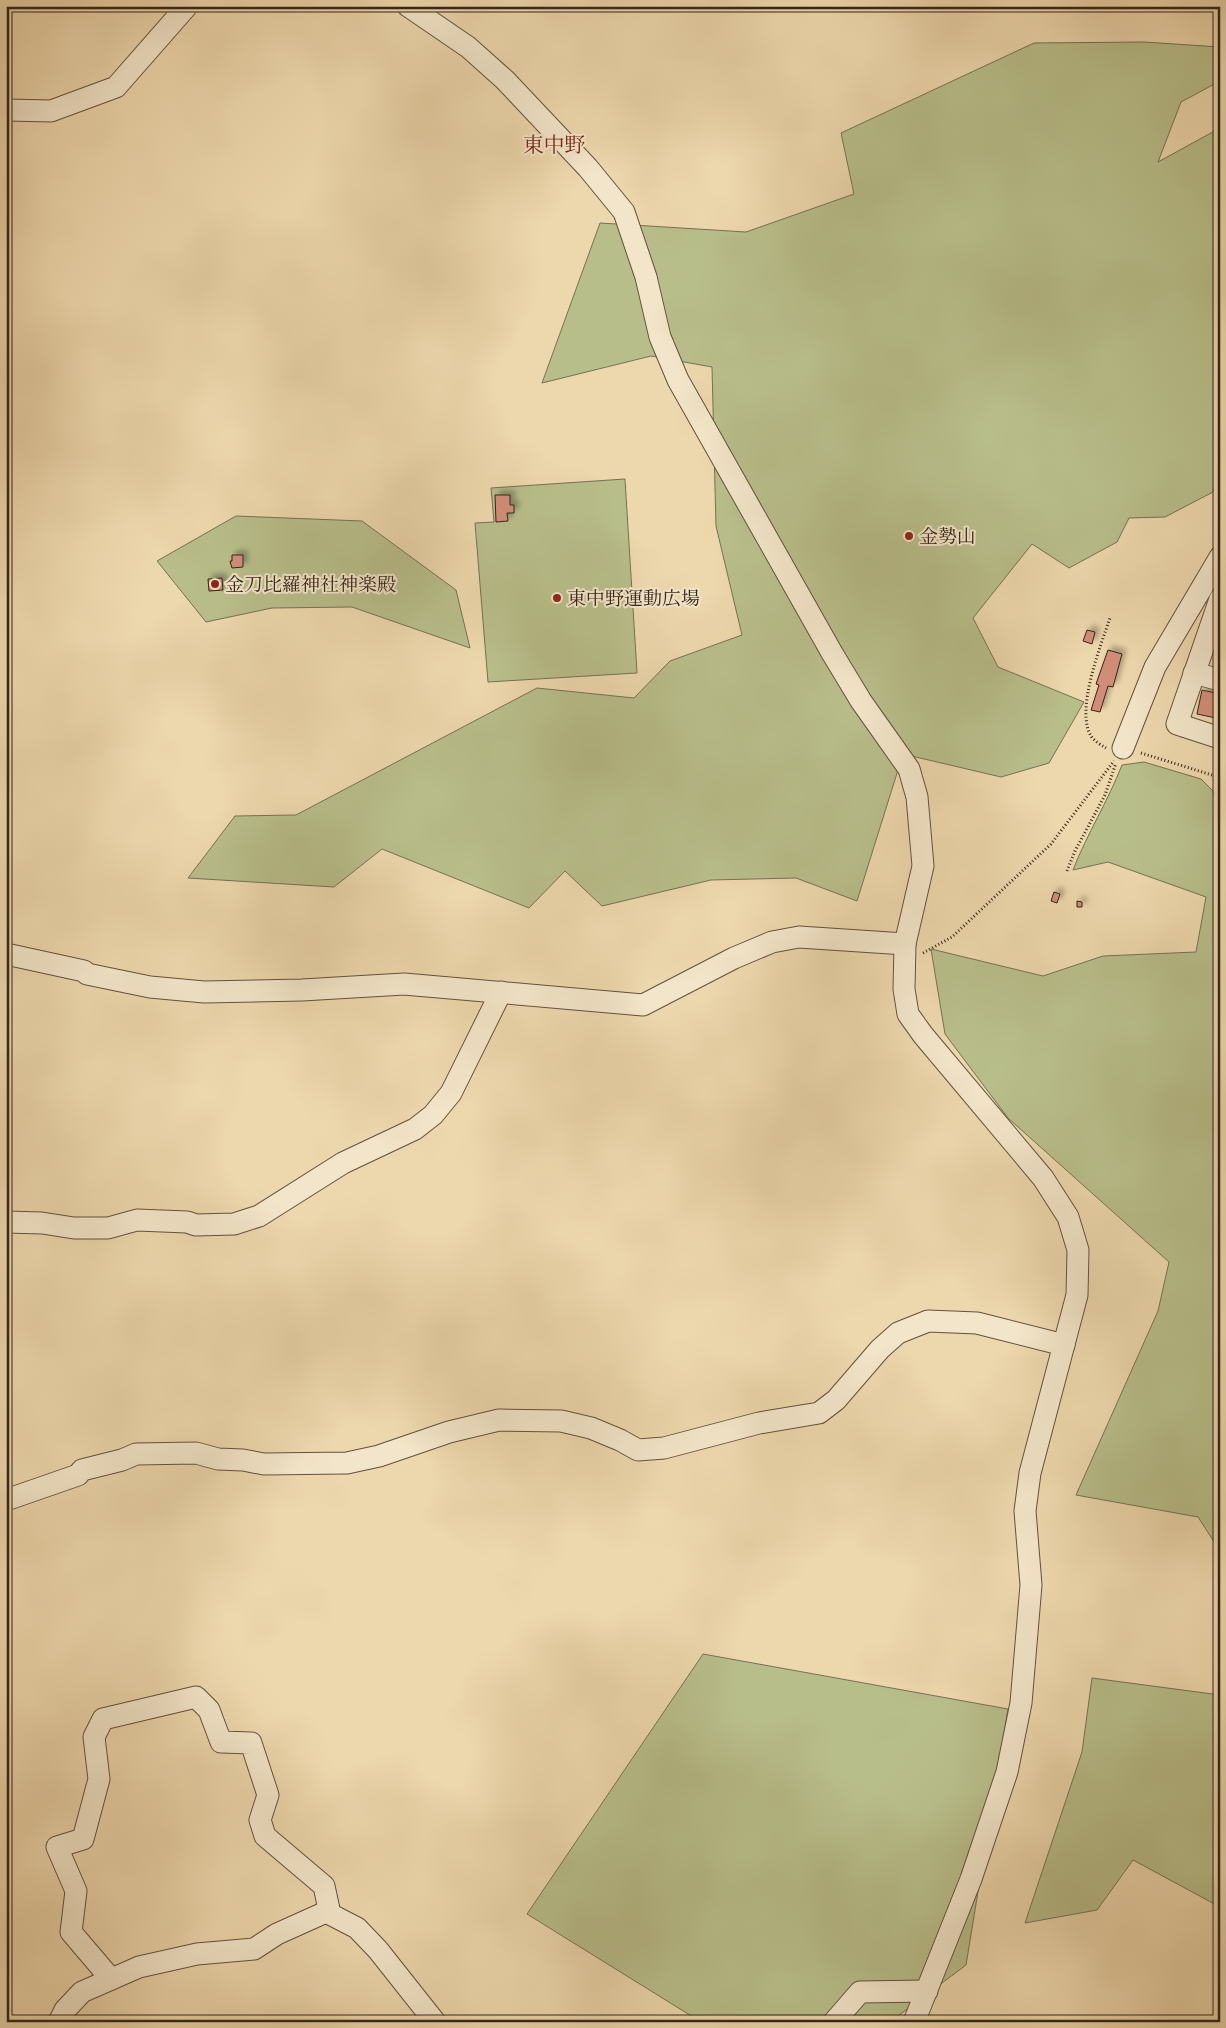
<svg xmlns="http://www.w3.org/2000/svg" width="1226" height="2028" font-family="'EB Garamond','Noto Serif JP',serif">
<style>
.green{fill:#b8be8a;stroke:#767152}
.building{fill:#d28d79;stroke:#34241a;filter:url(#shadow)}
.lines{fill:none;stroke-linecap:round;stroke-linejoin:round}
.minor-casing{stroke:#62513e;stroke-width:23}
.path{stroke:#34241a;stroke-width:3;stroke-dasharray:1 2.5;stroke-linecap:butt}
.minor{stroke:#f3e5c9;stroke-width:21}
.poi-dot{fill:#8f2418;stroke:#f3e5c9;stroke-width:2}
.labels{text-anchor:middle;stroke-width:4;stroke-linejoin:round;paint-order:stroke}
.poi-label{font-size:19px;fill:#34241a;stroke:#f3e5c9;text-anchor:start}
.quarter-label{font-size:21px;fill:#7a1f14;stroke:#f3e5c9}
</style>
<defs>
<filter id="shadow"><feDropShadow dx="4.5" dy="-4.5" stdDeviation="2.5" flood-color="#0004"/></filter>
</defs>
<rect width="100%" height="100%" fill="#edd7ac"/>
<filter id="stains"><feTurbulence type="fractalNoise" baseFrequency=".004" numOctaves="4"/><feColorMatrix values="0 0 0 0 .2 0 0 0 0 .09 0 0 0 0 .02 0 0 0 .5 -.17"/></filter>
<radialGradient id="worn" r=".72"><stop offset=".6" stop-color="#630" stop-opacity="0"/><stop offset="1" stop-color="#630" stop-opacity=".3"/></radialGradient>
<g class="green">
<polygon points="1144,42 1220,47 1220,81 1181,102 1158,162 1220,128 1220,468 1213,492 1165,517 1129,518 1117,542 1069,568 1032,544 973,618 998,667 1084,702 1049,763 1001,777 903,754 857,901 796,878 711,880 602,906 565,871 529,908 382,849 334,887 188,878 235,816 296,815 537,688 634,698 670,661 742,635 716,526 712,367 651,356 542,383 600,223 746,232 854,194 841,133 1034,43"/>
<polygon points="625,479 637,673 488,682 475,523 494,522 491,488"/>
<polygon points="236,516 362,521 456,590 470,648 352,607 272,608 206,622 157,561"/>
<path d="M1144,762L1201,779L1213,791L1220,814V1551L1198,1517L1076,1495L1158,1311L1169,1262L1008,1118L945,1034L931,949L1043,976L1103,956L1196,952L1206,897L1108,862L1073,870C1087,834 1108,801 1122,765Z"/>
<polygon points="703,1654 1008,1709 966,1965 890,2022 701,2022 527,1914"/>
<polygon points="1092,1678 1220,1695 1220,1907 1133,1860 1097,1910 1025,1923 1082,1752"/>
</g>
<g class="building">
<polygon points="495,495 510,495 510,505 514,505 514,513 507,513 508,521 496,522"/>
<polygon points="232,555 243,555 243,567 232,568 230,561 232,561"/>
<polygon points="222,578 223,590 209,591 208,579"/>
<polygon points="1087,630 1095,632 1092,644 1083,641"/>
<polygon points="1108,650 1122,654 1113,687 1108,686 1100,712 1091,710 1099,685 1096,684"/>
<polygon points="1202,690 1220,694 1216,718 1197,714"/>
<polygon points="1054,892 1060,894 1057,903 1051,901"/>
<polygon points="1077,901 1082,902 1082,907 1077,907"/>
</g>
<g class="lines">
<g class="minor-casing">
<g id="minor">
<polyline points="408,6 468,47 505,80 588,168 624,212 646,277 660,337 678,380 832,653 861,701 909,769 917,797 923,866 905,944 904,989 908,1014 923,1035 1043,1178 1068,1217 1078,1250 1077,1295 1030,1473 1025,1511 1031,1585 1021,1703 1007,1772 971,1879 914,2022"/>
<polyline points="6,110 51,111 116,87 187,6"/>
<polyline points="1220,599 1177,724 1220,738"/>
<polyline points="1194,673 1220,680"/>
<polyline points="1123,748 1155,667 1220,557"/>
<polyline points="6,954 84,971 87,974 150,987 204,992 302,990 404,984 643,1005 734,958 772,942 799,937 905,944"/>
<polyline points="6,1222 42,1223 74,1228 108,1228 137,1220 187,1222 196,1225 234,1224 259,1216 343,1163 415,1129 433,1115 451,1093 501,992"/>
<polyline points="6,1500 78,1475 82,1470 122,1460 136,1454 196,1453 218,1459 243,1460 264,1464 347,1463 379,1456 449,1432 499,1420 561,1421 591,1428 620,1440 638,1450 664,1448 759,1423 819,1413 836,1400 880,1349 898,1333 928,1321 977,1323 1064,1345"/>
<polyline points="111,1979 71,1932 76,1891 57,1847 83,1839 99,1779 94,1737 103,1719 196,1697 209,1710 221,1742 251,1743 268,1795 260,1820 265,1836 324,1886 330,1914"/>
<polyline points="59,2022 65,2010 82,1992 139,1967 197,1954 254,1949 277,1934 326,1912 357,1928 378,1950 435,2022"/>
<polyline points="834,2022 860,1992 927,1991"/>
</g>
</g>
<g class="path">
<path d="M1106,748C1101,745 1094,741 1091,736C1075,710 1101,645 1110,618"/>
<polyline points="1141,753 1212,775"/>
<polyline points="1067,871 1075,851 1105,795 1116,763"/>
<polyline points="923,953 952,937 1051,844 1114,761"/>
</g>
<use href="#minor" class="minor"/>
</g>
<g class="poi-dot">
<circle cx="909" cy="536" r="5"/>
<circle cx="215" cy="584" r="5"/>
<circle cx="557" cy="598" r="5"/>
</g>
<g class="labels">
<g class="poi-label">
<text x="919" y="543">金勢山</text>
<text x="225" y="591">金刀比羅神社神楽殿</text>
<text x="567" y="605">東中野運動広場</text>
</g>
<g class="quarter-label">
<text x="554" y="152">東中野</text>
</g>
</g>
<rect width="1226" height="2028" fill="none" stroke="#edd7ac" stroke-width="25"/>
<rect x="8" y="8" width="1211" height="2013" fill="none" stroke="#34241a" stroke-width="2.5"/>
<rect x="12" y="12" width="1201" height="2003" fill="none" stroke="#34241a"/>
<rect width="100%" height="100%" filter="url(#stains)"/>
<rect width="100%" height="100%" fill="url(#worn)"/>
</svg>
